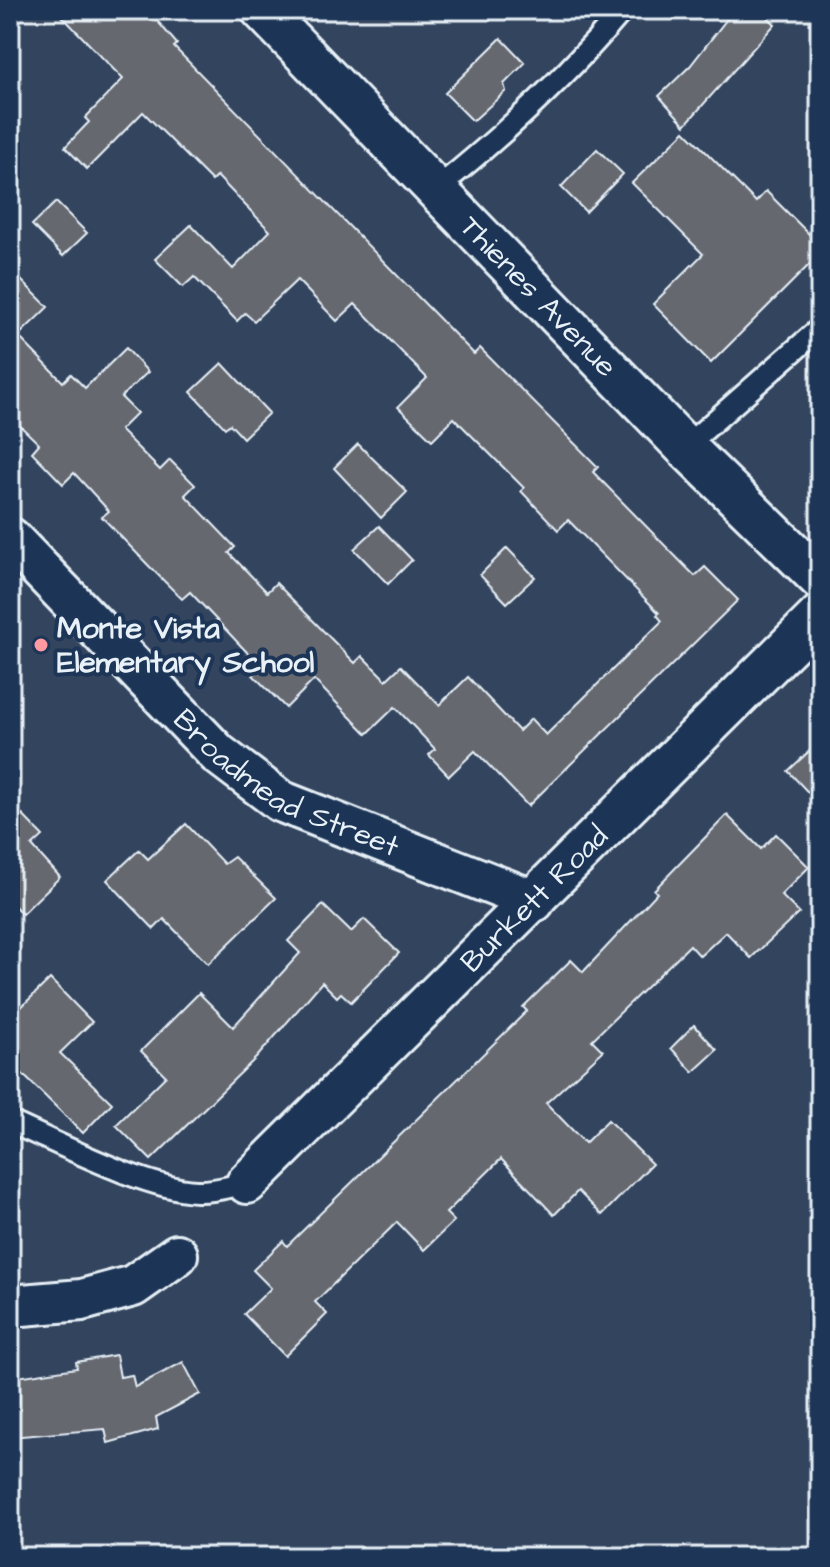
<svg xmlns="http://www.w3.org/2000/svg" width="830" height="1567" font-family="'Architects Daughter',sans-serif">
<style>
.building{fill:#666870;stroke:#e8f1f8;stroke-width:2}
.lines{fill:none;stroke-linecap:round;stroke-linejoin:round}
.service-casing{stroke:#e8f1f8;stroke-width:26}
.minor-casing{stroke:#e8f1f8;stroke-width:46}
.service{stroke:#1d3557;stroke-width:20}
.minor{stroke:#1d3557;stroke-width:40}
.poi-dot{fill:#ff9aa2;stroke:#1d3557;stroke-width:3}
.labels{text-anchor:middle;stroke-width:8;stroke-linejoin:round;paint-order:stroke}
.street-label{font-size:30px;fill:#e8f1f8;stroke:#1d3557}
.poi-label{font-size:30px;font-weight:bold;fill:#e8f1f8;stroke:#1d3557;text-anchor:start}
</style>
<rect width="100%" height="100%" fill="#33445e"/>
<filter id="ink" filterUnits="userSpaceOnUse"><feTurbulence type="fractalNoise" baseFrequency=".0125" numOctaves="2"/><feDisplacementMap in="SourceGraphic" scale="16" xChannelSelector="R" yChannelSelector="G"/><feConvolveMatrix kernelMatrix="1 2 1 2 8 2 1 2 1" color-interpolation-filters="sRGB"/></filter>
<g filter="url(#ink)">
<g class="building">
<polygon points="56,10 148,10 177,44 174,47 474,354 480,348 598,467 593,472 685,566 695,576 705,567 738,600 528,806 475,751 449,776 429,755 435,749 395,707 367,734 314,680 286,708 253,675 261,667 190,592 182,599 149,566 102,517 109,511 74,473 63,484 32,452 39,444 10,416 10,269 48,307 18,336 63,382 71,374 85,388 126,348 148,372 121,397 137,413 120,430 160,470 170,460 195,485 185,495 235,547 229,553 267,592 276,583 355,663 362,656 386,680 401,666 439,705 468,677 519,731 531,719 546,735 662,621 657,615 659,613 568,520 558,530 521,491 524,488 454,418 432,440 398,407 427,378 355,304 337,321 297,280 254,321 245,313 237,321 194,277 183,287 155,259 191,225 233,269 270,231 217,176 212,181 143,112 87,169 65,147 89,122 85,118 123,79"/>
<polygon points="734,10 760,10 775,24 685,125 659,96 690,66"/>
<polygon points="501,38 525,63 504,84 506,91 473,121 445,93"/>
<polygon points="685,131 756,202 766,191 820,245 820,254 711,363 653,304 703,254 632,183"/>
<polygon points="597,149 623,174 586,212 561,187"/>
<polygon points="56,202 87,233 63,256 32,225"/>
<polygon points="222,363 269,413 243,438 230,424 225,428 191,392"/>
<polygon points="358,444 407,492 381,518 334,468"/>
<polygon points="379,526 412,560 388,584 354,549"/>
<polygon points="507,548 535,577 507,603 480,575"/>
<polygon points="820,741 820,805 788,771"/>
<polygon points="10,802 43,836 32,846 60,877 22,914 10,901"/>
<polygon points="727,815 761,849 776,834 809,867 781,895 799,913 751,958 726,932 700,956 690,945 592,1040 603,1051 546,1103 585,1143 608,1120 652,1164 602,1215 578,1191 554,1215 501,1159 446,1213 454,1221 424,1250 397,1222 315,1302 327,1314 285,1356 244,1314 271,1288 253,1270 283,1241 287,1246 419,1117 527,1011 523,1007 571,960 583,972 657,893 654,890"/>
<polygon points="186,824 224,864 234,857 276,898 208,964 164,919 154,929 107,880 139,850 148,859"/>
<polygon points="323,905 351,932 364,919 399,953 351,1002 341,993 337,997 322,982 257,1057 151,1160 116,1125 166,1076 141,1051 199,993 233,1027 300,953 288,941"/>
<polygon points="50,979 92,1022 60,1053 112,1103 83,1133 10,1062 10,1018"/>
<polygon points="694,1025 717,1050 693,1072 671,1048"/>
<polygon points="116,1355 120,1377 132,1375 135,1387 183,1362 200,1394 156,1417 158,1429 108,1443 105,1429 10,1437 10,1404 19,1403 17,1377 77,1368 76,1362"/>
</g>
<g class="lines">
<g class="service-casing">
<g id="service">
<path d="M435,190C504,135 566,77 623,10"/>
<polyline points="685,447 820,328"/>
<path d="M10,1122C61,1144 143,1188 197,1191C214,1192 231,1186 247,1183"/>
</g>
</g>
<g class="minor-casing">
<g id="minor">
<path id="s1" d="M262,10L685,447L820,579"/>
<path id="s2" d="M10,538L218,754L280,801L534,901"/>
<path id="s3" d="M247,1183L820,615"/>
<polyline points="10,1306 82,1300 133,1286 177,1255"/>
</g>
</g>
<use href="#service" class="service"/>
<use href="#minor" class="minor"/>
</g>
</g>
<circle class="poi-dot" cx="41" cy="645" r="8"/>
<g class="labels">
<g class="street-label">
<text dy="10" stroke="none"><textPath href="#s1" startOffset="398">Thienes Avenue</textPath></text>
<text dy="10" stroke="none"><textPath href="#s2" startOffset="374">Broadmead Street</textPath></text>
<text dy="10" stroke="none"><textPath href="#s3" startOffset="404">Burkett Road</textPath></text>
</g>
<g class="poi-label">
<text x="57" y="638">Monte Vista<tspan x="57" dy="34">Elementary School</tspan></text>
</g>
</g>
<rect width="830" height="1567" fill="none" stroke="#1d3557" stroke-width="40"/>
<rect x="20" y="20" width="790" height="1527" fill="none" stroke="#e8f1f8" stroke-width="3" filter="url(#ink)"/>
</svg>
